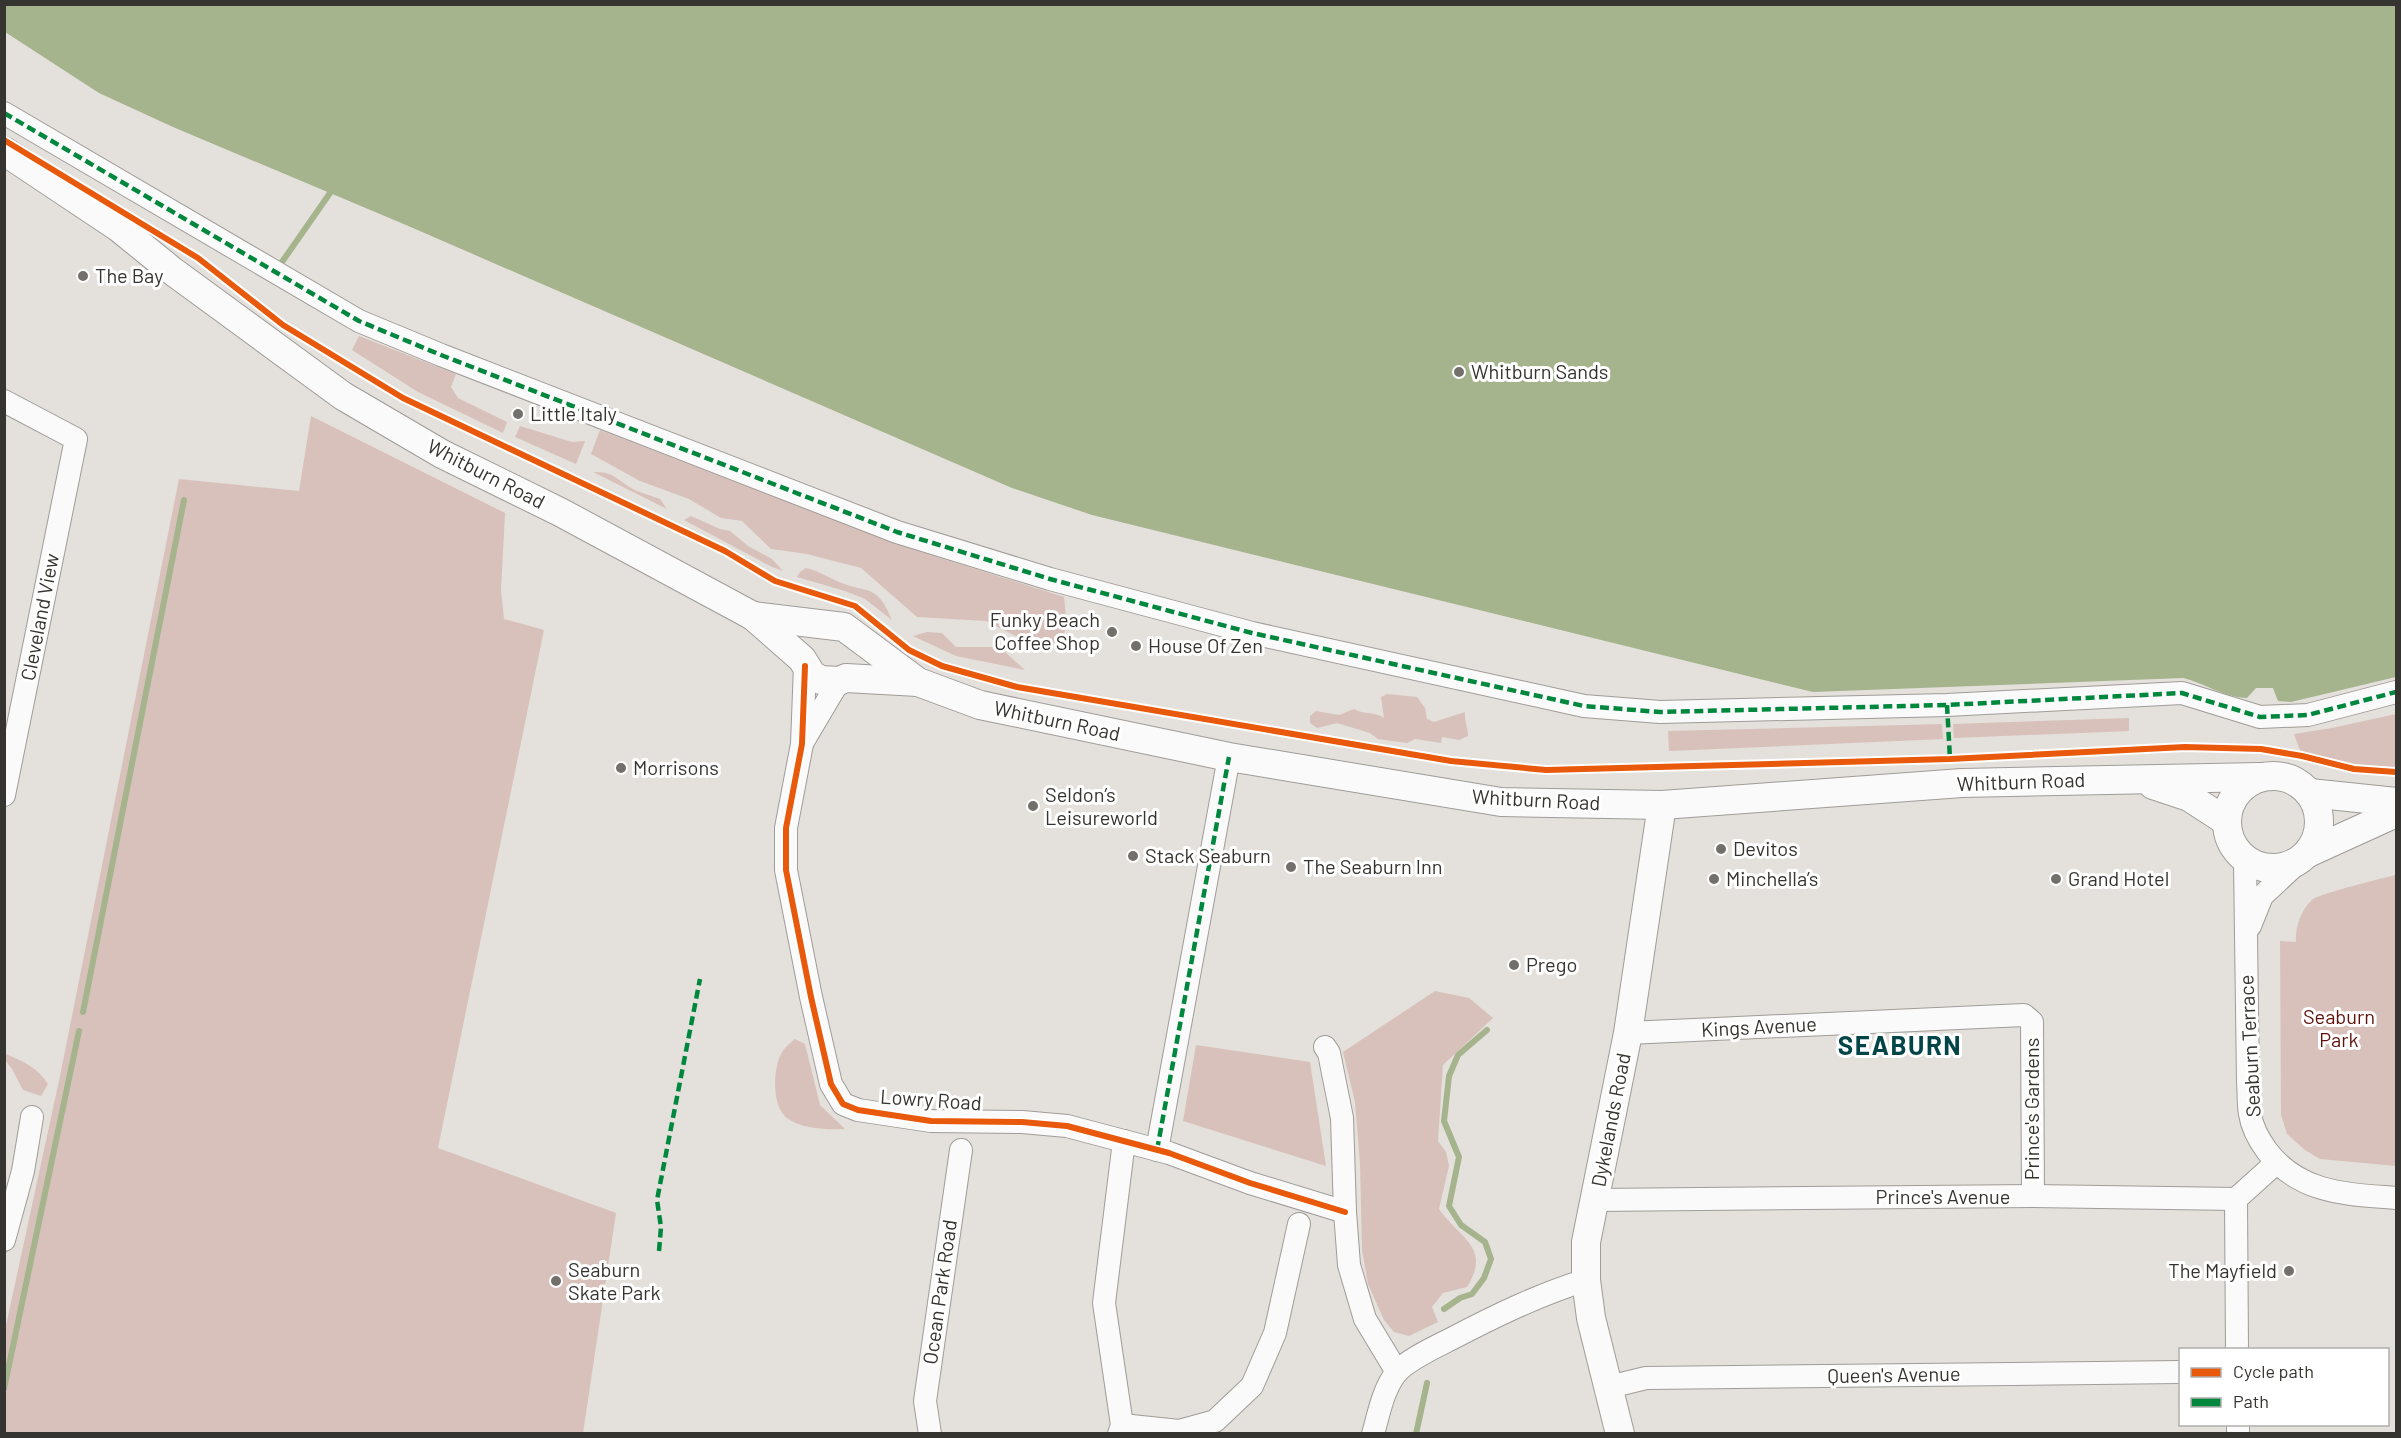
<svg xmlns="http://www.w3.org/2000/svg" width="2401" height="1438" font-family="Barlow,sans-serif">
<style>
.green{fill:#d8c1bb}
.water{fill:#a5b48c}
.lines{fill:none;stroke-linecap:round;stroke-linejoin:round}
.stream{stroke:#a5b48c;stroke-width:6}
.minor-casing{stroke:#9f9c99;stroke-width:24}
.major-casing{stroke:#9f9c99;stroke-width:30}
.minor{stroke:#fbfafa;stroke-width:22}
.major{stroke:#fbfafa;stroke-width:28}
.quiet{stroke:#00873e;stroke-width:4.5;stroke-dasharray:9 4.5;stroke-linecap:butt}
.cycleway-casing{stroke:#fff;stroke-width:10}
.cycleway{stroke:#e8590c;stroke-width:6}
.poi-dot{fill:#73706c;stroke:#fff;stroke-width:2}
.labels{text-anchor:middle;stroke-width:6;stroke-linejoin:round;paint-order:stroke}
.poi-label{font-size:20px;fill:#363430;stroke:#fff;text-anchor:start}
.street-label{font-size:20px;fill:#363430;stroke:#fff}
.park-label{font-size:20px;fill:#5f120c;stroke:#fff}
.district-label{font-size:26px;font-weight:bold;letter-spacing:1.5px;fill:#014548;stroke:#fff}
</style>
<rect width="100%" height="100%" fill="#e4e0db"/>
<g class="green">
<polygon points="359,336 456,374 451,387 458,398 507,422 503,433 418,392 352,350"/>
<polygon points="311,416 505,513 501,590 504,619 544,630 438,1148 616,1213 583,1433 5,1433 5,1330 60,1076 179,479 299,491"/>
<polygon points="520,426 572,442 585,441 576,464 515,437"/>
<polygon points="600,430 906,547 1064,597 1067,626 1060,643 1043,650 986,621 917,617 861,568 807,554 771,549 742,521 721,518 689,499 640,481 591,454"/>
<path d="M593,472C616,471 619,483 637,491C644,494 653,496 660,499L667,509Z"/>
<polygon points="691,516 720,529 730,531 748,546 772,559 783,571 772,567 684,520"/>
<path d="M806,568C818,571 826,576 837,581C867,595 876,581 892,620L865,599L845,591L797,577L800,572Z"/>
<polygon points="927,632 942,633 956,647 994,647 1005,652 1025,670 956,656 913,636"/>
<path d="M1387,694L1417,697L1425,708L1427,719L1434,722L1465,712C1464,721 1468,727 1468,736L1459,740L1442,737L1441,743L1415,739L1407,743L1378,739L1370,733L1337,723L1317,728L1310,723V716L1316,711L1339,715L1354,709C1364,715 1374,711 1384,718L1381,697Z"/>
<polygon points="2396,714 2396,772 2354,769 2302,756 2294,734 2332,728"/>
<polygon points="2129,718 2129,731 1954,738 1953,724"/>
<polygon points="1942,724 1943,739 1669,751 1668,731"/>
<path d="M2396,875V1166L2320,1159L2305,1150L2287,1134L2281,1115L2280,941L2296,942C2295,927 2301,910 2312,900C2318,894 2383,878 2396,875Z"/>
<path d="M1435,991L1469,998L1493,1018L1443,1065L1438,1141L1446,1152L1449,1166L1439,1209C1459,1238 1492,1247 1467,1287L1443,1293L1432,1307L1438,1322L1409,1336L1394,1332L1384,1320L1368,1284L1362,1250L1360,1163L1355,1102L1343,1052Z"/>
<path d="M795,1039L805,1044L820,1105L845,1129C828,1130 801,1129 787,1118C772,1106 773,1072 780,1056C783,1049 789,1044 795,1039Z"/>
<polygon points="1196,1045 1310,1062 1326,1166 1183,1121"/>
<path d="M6,1054C23,1061 38,1068 48,1084L41,1096L23,1090L12,1069L5,1060Z"/>
</g>
<path class="water" d="M4,5H2396V677L2291,702L2278,701L2273,688H2256L2247,698C2226,698 2204,683 2183,678L1813,692L1092,515L1012,488L406,225L173,127L99,93L5,32Z"/>
<g class="lines">
<g class="stream">
<polyline points="282,262 330,193"/>
<polyline points="83,1012 184,500"/>
<polyline points="1444,1309 1460,1298 1472,1294 1484,1278 1491,1259 1485,1242 1461,1225 1449,1206 1459,1157 1444,1121 1449,1076 1458,1055 1487,1030"/>
<polyline points="4,1389 79,1031"/>
<polyline points="1416,1434 1427,1383"/>
</g>
<g class="minor-casing">
<g id="minor">
<polyline points="4,113 359,321 441,355 897,532 1050,579 1252,633 1584,706 1660,712 1947,705 2182,693 2260,717 2308,715 2396,692"/>
<polyline points="4,401 76,439 4,795"/>
<polyline points="805,666 802,744 786,828 786,870 811,997 831,1084 843,1104 858,1110 931,1121 1022,1122 1067,1126 1169,1153 1250,1183 1345,1212"/>
<polyline points="804,740 839,681"/>
<path d="M2245,860L2248,1082C2249,1093 2248,1104 2250,1114C2252,1128 2259,1140 2267,1151C2300,1194 2347,1194 2396,1198"/>
<polyline points="2250,926 2262,896 2308,853"/>
<polyline points="1628,1033 2024,1015 2032,1022 2033,1196"/>
<polyline points="1325,1047 1329,1053 1342,1118 1345,1212 1349,1265 1365,1319 1397,1372"/>
<polyline points="1157,1150 1229,757"/>
<polyline points="2236,1199 2237,1350"/>
<polyline points="1595,1200 2033,1196 2236,1199 2276,1163"/>
<polyline points="4,1240 23,1171 32,1117"/>
<polyline points="1609,1387 1646,1378 2180,1372"/>
<polyline points="2238,1424 2238,1434"/>
<polyline points="1122,1425 1179,1431 1215,1421 1252,1386 1275,1333 1299,1224"/>
<polyline points="930,1434 925,1401 961,1150"/>
<polyline points="1119,1434 1122,1425 1104,1303 1124,1141"/>
<path d="M1373,1434C1379,1413 1383,1390 1396,1373C1407,1360 1435,1347 1451,1339C1495,1316 1538,1295 1586,1280"/>
</g>
</g>
<g class="major-casing">
<g id="major">
<polyline points="4,151 118,227 171,270 343,396 442,454 560,512 753,616 802,659 812,675 821,680 839,681 846,678 918,682"/>
<polyline points="753,616 844,627 918,682 980,705 1229,757 1501,802 1662,805 1962,783 2260,777"/>
<circle cx="2273" cy="822" r="46"/>
<polyline points="2153,785 2189,797 2226,821"/>
<polyline points="2310,793 2396,802"/>
<polyline points="2308,853 2396,813"/>
<polyline points="1620,1434 1591,1318 1586,1280 1586,1242 1628,1033 1662,805"/>
</g>
</g>
<use href="#minor" class="minor"/>
<use href="#major" class="major"/>
<g class="quiet">
<polyline points="4,113 359,321 441,355 897,532 1050,579 1252,633 1584,706 1660,712 1947,705 2182,693 2260,717 2308,715 2396,692"/>
<polyline points="1947,705 1950,759"/>
<polyline points="1157,1150 1229,757"/>
<polyline points="659,1251 661,1227 657,1200 700,979"/>
</g>
<g class="cycleway-casing">
<g id="cycleway">
<polyline points="4,140 198,258 283,325 403,398 725,551 775,581 855,606 909,650 942,666 1017,687 1451,761 1546,770 1950,759 2185,747 2261,749 2302,756 2354,769 2396,772"/>
<polyline points="805,666 802,744 786,828 786,870 811,997 831,1084 843,1104 858,1110 931,1121 1022,1122 1067,1126 1169,1153 1250,1183 1345,1212"/>
</g>
</g>
<use href="#cycleway" class="cycleway"/>
</g>
<g class="poi-dot">
<circle cx="83" cy="276" r="6"/>
<circle cx="1459" cy="372" r="6"/>
<circle cx="518" cy="414" r="6"/>
<circle cx="1112" cy="632" r="6"/>
<circle cx="1136" cy="646" r="6"/>
<circle cx="621" cy="768" r="6"/>
<circle cx="1033" cy="806" r="6"/>
<circle cx="1721" cy="849" r="6"/>
<circle cx="1133" cy="856" r="6"/>
<circle cx="1291" cy="867" r="6"/>
<circle cx="1714" cy="879" r="6"/>
<circle cx="2056" cy="879" r="6"/>
<circle cx="1514" cy="965" r="6"/>
<circle cx="2289" cy="1271" r="6"/>
<circle cx="556" cy="1281" r="6"/>
</g>
<g class="labels">
<g class="poi-label">
<text x="95" y="283">The Bay</text>
<text x="1471" y="379">Whitburn Sands</text>
<text x="530" y="421">Little Italy</text>
<text x="1100" y="627" text-anchor="end">Funky Beach<tspan x="1100" dy="23">Coffee Shop</tspan></text>
<text x="1148" y="653">House Of Zen</text>
<text x="633" y="775">Morrisons</text>
<text x="1045" y="802">Seldon’s<tspan x="1045" dy="23">Leisureworld</tspan></text>
<text x="1733" y="856">Devitos</text>
<text x="1145" y="863">Stack Seaburn</text>
<text x="1303" y="874">The Seaburn Inn</text>
<text x="1726" y="886">Minchella’s</text>
<text x="2068" y="886">Grand Hotel</text>
<text x="1526" y="972">Prego</text>
<text x="568" y="1277">Seaburn<tspan x="568" dy="23">Skate Park</tspan></text>
<text x="2277" y="1278" text-anchor="end">The Mayfield</text>
</g>
<g class="street-label">
<text transform="translate(486 474) rotate(27)" y="7">Whitburn Road</text>
<text transform="translate(40 617) rotate(-79)" y="7">Cleveland View</text>
<text transform="translate(1057 721) rotate(12)" y="7">Whitburn Road</text>
<text transform="translate(2021 782) rotate(-2)" y="7">Whitburn Road</text>
<text transform="translate(1536 800) rotate(3)" y="7">Whitburn Road</text>
<text transform="translate(1759 1027) rotate(-3)" y="7">Kings Avenue</text>
<text transform="translate(2250 1046) rotate(-93)" y="7">Seaburn Terrace</text>
<text transform="translate(931 1100) rotate(4)" y="7">Lowry Road</text>
<text transform="translate(2032 1109) rotate(-90)" y="7">Prince's Gardens</text>
<text transform="translate(1611 1120) rotate(-79)" y="7">Dykelands Road</text>
<text x="1943" y="1204">Prince's Avenue</text>
<text transform="translate(940 1292) rotate(-82)" y="7">Ocean Park Road</text>
<text transform="translate(1894 1375) rotate(-1)" y="7">Queen's Avenue</text>
</g>
<g class="park-label">
<text x="2339" y="1024">Seaburn<tspan x="2339" dy="23">Park</tspan></text>
</g>
<g class="district-label">
<text x="1900" y="1055">SEABURN</text>
</g>
</g>
<rect width="2401" height="1438" fill="none" stroke="#363430" stroke-width="12"/>
<rect x="2179" y="1348" width="210" height="78" fill="#ffffff" stroke="#afaeac" stroke-width="1.5"/>
<rect x="2191" y="1368" width="30" height="9" fill="#e8590c" stroke="#afaeac" stroke-width="1.5"/>
<text x="2233" y="1378" font-size="18" fill="#363430">Cycle path</text>
<rect x="2191" y="1398" width="30" height="9" fill="#00873e" stroke="#afaeac" stroke-width="1.5"/>
<text x="2233" y="1408" font-size="18" fill="#363430">Path</text>
</svg>
